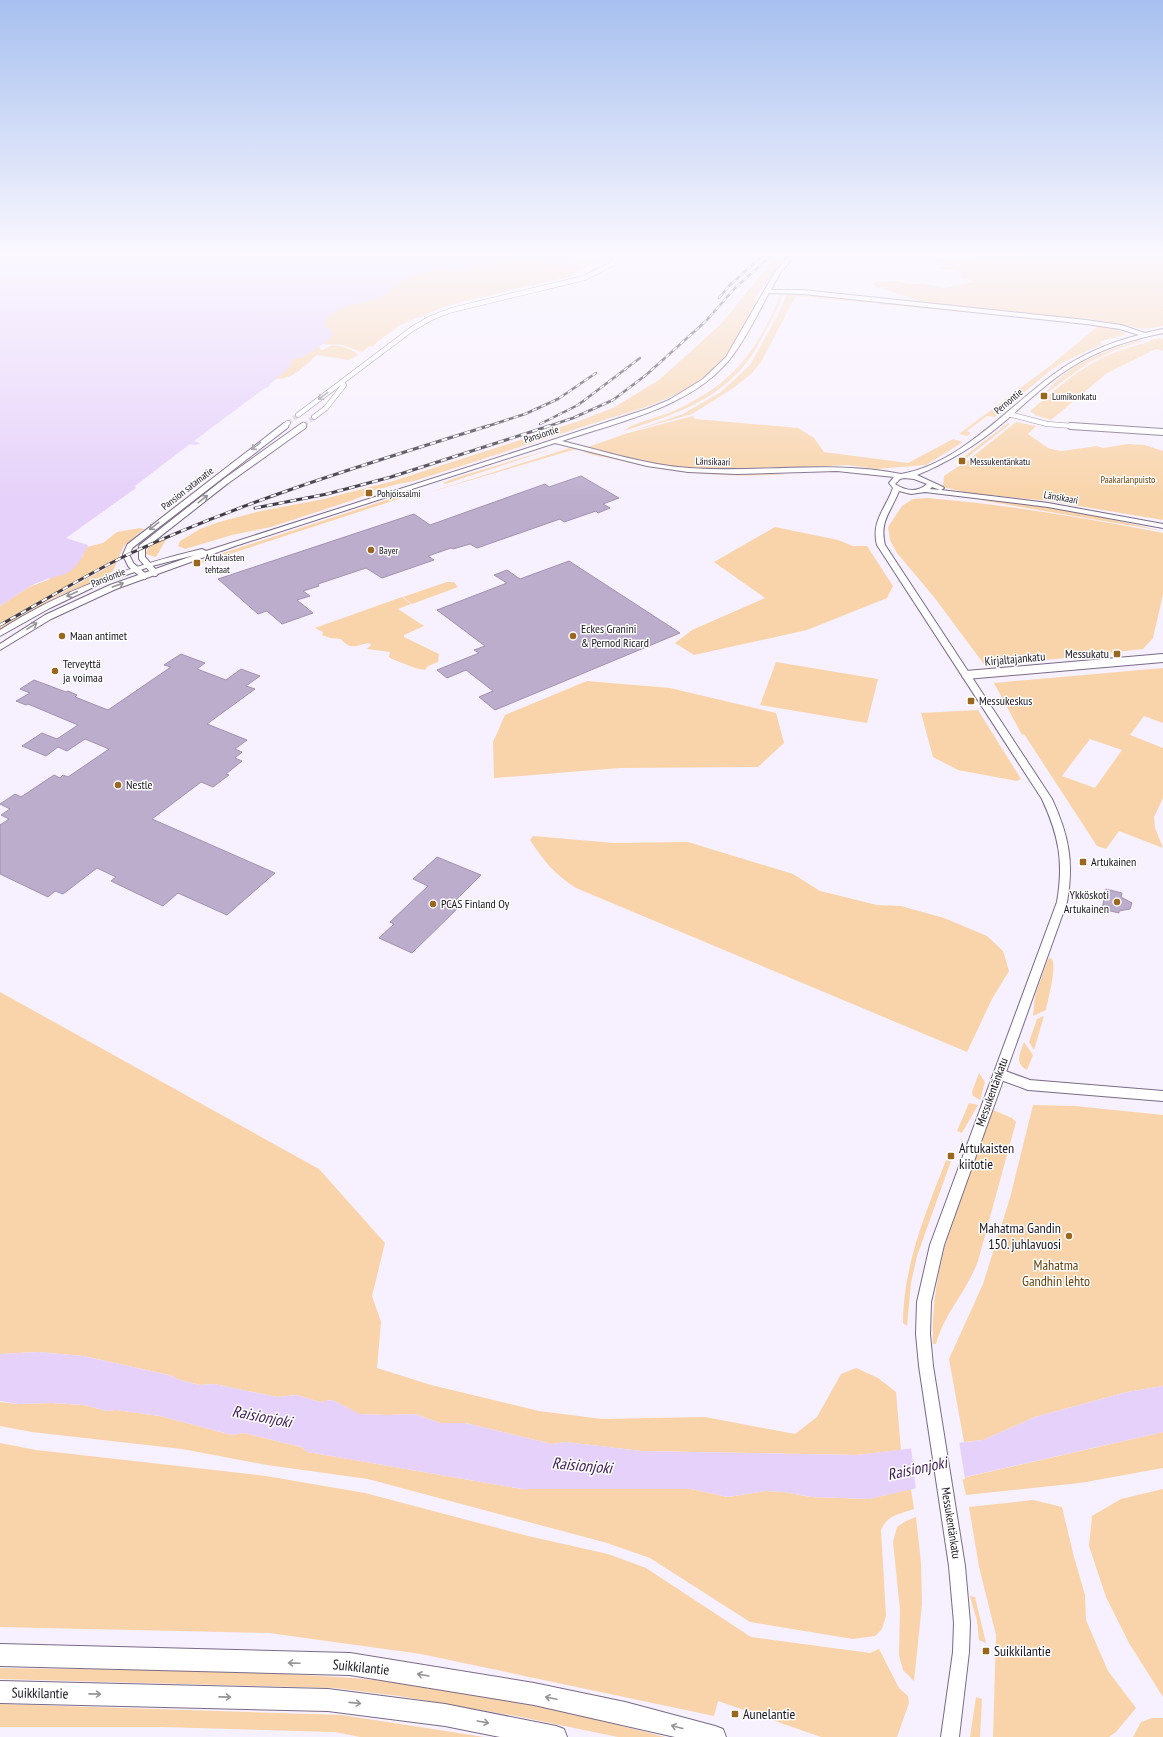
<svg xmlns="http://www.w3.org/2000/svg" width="1163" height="1737" font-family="'PT Sans Narrow',sans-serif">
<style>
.green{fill:#f9d4aa;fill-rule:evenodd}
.water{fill:#e6d1fa}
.pier{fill:#f7f0fe}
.building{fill:#bdadcd;stroke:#a292b1}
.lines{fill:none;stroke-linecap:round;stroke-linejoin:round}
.minor-tunnel{stroke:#d5cfdc;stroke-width:4.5;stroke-dasharray:4.5 2.5;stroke-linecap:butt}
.minor-far3-casing{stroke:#796a87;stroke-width:5.5}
.minor-far2-casing{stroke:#796a87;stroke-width:8}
.minor-far1-casing{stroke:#796a87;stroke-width:10}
.minor-casing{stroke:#796a87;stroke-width:12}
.tertiary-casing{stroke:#796a87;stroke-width:2}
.primary-casing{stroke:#796a87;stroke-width:2}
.minor-far3{stroke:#fff;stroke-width:4.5}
.minor-far2{stroke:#fff;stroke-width:6}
.minor-far1{stroke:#fff;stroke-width:8}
.minor{stroke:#fff;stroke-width:10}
.tertiary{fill:#fff;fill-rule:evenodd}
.primary{fill:#fff;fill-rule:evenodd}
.rail-far1-casing{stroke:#423c48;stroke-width:2.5}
.rail-casing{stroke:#423c48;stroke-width:3}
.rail-far1{stroke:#fff;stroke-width:1.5;stroke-dasharray:5;stroke-linecap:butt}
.rail{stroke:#fff;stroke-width:2;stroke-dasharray:6;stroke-linecap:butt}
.oneway{stroke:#979499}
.poi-dot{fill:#9b661e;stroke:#fff;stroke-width:1.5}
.labels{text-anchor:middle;stroke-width:3;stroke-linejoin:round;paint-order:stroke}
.far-poi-label{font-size:10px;fill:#17121d;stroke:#fff;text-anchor:start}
.far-street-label{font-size:10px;fill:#17121d;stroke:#fff}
.far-park-label{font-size:10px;fill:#674108;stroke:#fff}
.poi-label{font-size:12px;fill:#17121d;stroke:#fff;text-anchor:start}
.street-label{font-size:12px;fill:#17121d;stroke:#fff}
.near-poi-label{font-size:14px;fill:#17121d;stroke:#fff;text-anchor:start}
.near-park-label{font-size:14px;fill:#674108;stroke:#fff}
.near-street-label{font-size:14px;fill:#17121d;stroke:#fff}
.near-water-label{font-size:16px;font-style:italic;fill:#3d1a55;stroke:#fff}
</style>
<rect width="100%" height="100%" fill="#f7f0fe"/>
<g class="green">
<path d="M777,255H790L776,269L755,298L757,302C743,327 731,354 710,372C672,404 627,412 582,427C526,445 470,463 414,481L398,484L364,493L365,495L353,500L271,527L232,535L185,549L178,546L180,541L200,529L219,522L261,511L324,499L393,481L579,421L613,408L659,380L721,324L766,268L764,267Z"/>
<path d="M980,255H1163V326L1144,329L1086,318L1077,319L920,302C905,294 887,292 872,284L875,282L896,281L907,284H925L945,288L973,282V281L960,277L963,274C957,268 948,269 939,269L944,266L943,264L937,260L926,259L939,258L940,256L971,260Z"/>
<path d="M535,258L545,260V263C551,263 557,265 564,265C576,264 586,260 598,260L569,277L472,299L441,308L400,325L377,342L373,347L369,346L362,352L342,345L322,344L317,315L400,272Z"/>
<polygon points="794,293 869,302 869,303 796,296 761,362 752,373 735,387 692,414 632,431 683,414 721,392 750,365 779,313 786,295"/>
<path d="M780,295H782L780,304C769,323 760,345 747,362C716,402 670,416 624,431C630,424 658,417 669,413C729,387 756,355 780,295Z"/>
<polygon points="881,302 970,312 972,313 877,304"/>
<polygon points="1098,326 1115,329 1126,334 1099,342 1102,344 1064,362 1051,370 995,417 987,416 967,431 971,433 967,436 959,434 1051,365"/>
<path d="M1159,338L1163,339V351L1156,349L1107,373L1051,420L1037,416L1030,411C1052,393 1073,373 1098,360C1117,350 1139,345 1159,338Z"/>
<path d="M1140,340L1143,341L1115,350L1088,363L1044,395C1065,365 1106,350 1140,340Z"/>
<path d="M319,346L321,350C325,349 326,348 330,346C337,344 355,350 358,355L349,360L317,355C303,366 295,379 276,379L277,366Z"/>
<polygon points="693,416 695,419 798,428 814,438 824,452 908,463 953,439 963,442 926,465 876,469 848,465 755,470 692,469 656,464 588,447 628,433"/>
<polygon points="1016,422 1036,426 1028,434 1048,448 1055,450 1062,451 1097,446 1103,448 1128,444 1145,445 1163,451 1163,520 1049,501 969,493 943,487 944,476 971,458"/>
<polygon points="1008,423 1010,424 964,460 961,459"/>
<polygon points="570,448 576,449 427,493"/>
<polygon points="548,450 549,450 445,484 443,483 455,478"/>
<path d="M580,450L647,466L680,471L721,474H788C730,478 674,474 618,460C606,457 591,456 580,450Z"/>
<polygon points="417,490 420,492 202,563 201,561 214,556"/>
<path d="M928,498C1008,505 1085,518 1163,533V594L1153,638L1143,649L986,667L934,597L897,553L890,540L888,527L902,506L913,499Z"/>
<polygon points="979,500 1004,501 1088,514 1163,531"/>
<polygon points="775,527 838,540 853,546 867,546 893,586 887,598 807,630 694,655 675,643 692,630 765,598 714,562"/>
<polygon points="140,528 144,529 124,546 118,559 0,623 0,606 29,587 48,580 83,556 83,550 87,547 103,543 117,532"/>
<polygon points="167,538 156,557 145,554 150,545"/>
<polygon points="117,562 113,571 102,578 61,595 0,629 0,627"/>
<polygon points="447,582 454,582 458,587 412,604 403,597"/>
<path d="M402,597L411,604L398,609L424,626L404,635V637L439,654L438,662L428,666L425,670L415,668L392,659L389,657L390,652L367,649L371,645L369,643C356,645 351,651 341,639L330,638L322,635L323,632L315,628Z"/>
<polygon points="776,662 878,679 867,723 760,705"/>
<path d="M1163,668V723L1144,716L1130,735L1163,748V798L1154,817L1155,828L1163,848L1119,831L1106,849L1097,846L1024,734L1022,735L994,683ZM1090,739L1122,750L1095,788L1062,776Z"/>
<polygon points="587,681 670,688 776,713 784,743 758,767 620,768 494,778 493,742 505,715"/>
<polygon points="978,710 1021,779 1017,781 958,770 933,757 921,713"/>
<path d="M533,836L614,843L688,842L793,874L820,891L877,905L901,906L944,918L987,936L1003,951L1009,971L992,999L967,1052L576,888C555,875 543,860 530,840Z"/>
<path d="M1051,958C1058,964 1048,999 1046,1010L1033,1016L1035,996L1048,959Z"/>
<polygon points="0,992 319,1169 385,1243 372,1296 381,1322 377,1368 431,1385 539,1411 602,1419 705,1417 795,1434 817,1417 841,1374 856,1368 878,1378 896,1392 901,1450 856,1455 641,1451 566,1442 552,1444 465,1423 440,1423 415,1414 387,1415 359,1414 332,1400 320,1402 297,1395 277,1397 214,1384 200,1385 180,1380 169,1375 83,1356 38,1352 0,1354"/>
<polygon points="1044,1016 1034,1050 1029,1042 1037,1019"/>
<path d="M1024,1042L1033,1055L1027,1070C1014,1063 1020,1053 1024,1042Z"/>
<polygon points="979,1073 985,1082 980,1100 973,1096 972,1092"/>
<polygon points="969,1103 978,1105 962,1133 957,1131"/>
<polygon points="1033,1105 1075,1106 1163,1115 1163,1386 1127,1392 1035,1417 983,1440 964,1442 949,1359 983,1284 1010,1198"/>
<path d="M993,1110L1012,1118L1016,1122L978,1261C967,1291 944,1314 936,1344H933C929,1262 966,1186 993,1110Z"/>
<path d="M946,1160L951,1161L917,1256L911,1283L907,1326L903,1323C903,1266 926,1212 946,1160Z"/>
<path d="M0,1402L18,1404L52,1403L84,1405L107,1411L116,1410L160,1416L232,1435L244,1433L301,1447L308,1452L522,1489H691L728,1497L766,1491L784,1492L811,1497L869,1499L911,1489L914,1509C900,1514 887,1515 881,1530L886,1616L882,1629L875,1636L853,1639L750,1622L650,1558L607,1543L368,1479L267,1465L182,1449L32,1432L0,1426Z"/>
<polygon points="1163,1432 1163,1468 1080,1483 966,1495 962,1478"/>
<polygon points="0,1443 36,1450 266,1476 365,1493 528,1536 608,1554 646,1568 751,1637 870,1653 879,1649 899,1688 908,1696 909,1703 897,1737 821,1737 718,1701 714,1716 421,1654 269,1633 0,1627"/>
<polygon points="1163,1489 1163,1697 1129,1643 1106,1597 1089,1546 1092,1516 1121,1499"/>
<polygon points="1033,1500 1062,1507 1074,1557 1085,1595 1086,1620 1108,1671 1136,1708 1116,1732 1109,1737 993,1737 996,1635 979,1567 969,1507"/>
<polygon points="916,1517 921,1563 922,1604 914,1681 903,1670 899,1655 900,1610 893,1542 897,1527 906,1521"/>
<polygon points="970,1596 975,1597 986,1643 979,1640 977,1621"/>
<path d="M0,1668C112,1670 225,1669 337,1677C448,1684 558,1709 665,1737H618L516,1716L399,1696L334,1688L0,1679Z"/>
<polygon points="976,1697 982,1699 980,1737 970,1737"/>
<polygon points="0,1704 342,1715 484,1737 360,1737 335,1732 162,1727 0,1727"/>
<polygon points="1152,1718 1163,1718 1163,1737 1133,1737 1141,1722"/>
</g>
<g class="water">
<path d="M0,255H577L586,257L584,259L566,262L549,260L565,263L577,262L564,265L545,263V259L534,261H506L462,269L425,271L401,281L389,292L377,299L343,307L326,319V326L334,334L325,343L303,357L294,359L292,361L290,367L269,385L270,386L265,388L194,441L200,443L196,445L190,444L135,486L136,488L66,538L88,545C70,585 62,569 29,587C19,593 10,600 0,606Z"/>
<polygon points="38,1352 83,1356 169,1375 180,1380 200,1385 214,1384 277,1397 297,1395 320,1402 332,1400 360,1414 387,1415 415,1414 440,1423 465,1423 552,1444 566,1442 641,1451 856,1455 983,1440 1035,1417 1127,1392 1163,1386 1163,1432 869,1499 811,1497 784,1492 766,1491 728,1497 691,1489 522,1489 308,1452 301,1447 244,1433 232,1435 160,1416 116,1410 107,1411 84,1405 52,1403 18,1404 0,1401 0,1354"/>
</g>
<polygon class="pier" points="959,1441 965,1479 916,1490 911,1447"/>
<g class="building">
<polygon points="581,476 619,498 603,504 610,508 598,513 596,511 564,522 560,519 477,548 470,544 453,549 451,548 428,556 434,560 382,578 366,568 318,584 319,586 303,591 310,596 297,600 313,613 282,624 267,611 258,614 218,579 414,514 430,525 545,484 549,487"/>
<polygon points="569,561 680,633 495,710 479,697 493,691 466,670 447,678 437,670 479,653 474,650 485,646 437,610 507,583 494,575 507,570 520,579"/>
<polygon points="181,654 205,663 197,669 226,680 241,669 260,676 246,686 255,689 207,724 247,740 235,749 242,752 235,758 242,761 226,774 229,775 213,787 201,782 152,819 275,873 227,915 178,893 163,906 111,881 116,877 97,868 63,894 55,891 48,897 0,874 0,825 9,819 1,815 10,809 0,804 15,794 21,797 54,775 60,778 63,775 68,777 109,749 85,739 67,751 58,747 46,756 22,746 42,733 57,739 78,725 28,704 26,705 16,701 30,693 20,689 34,680 66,692 68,691 77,695 75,697 108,710 171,667 164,665"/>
<polygon points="437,857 481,875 453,903 460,906 412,953 379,938 394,924 390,922 428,886 413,879"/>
<polygon points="1106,889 1122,893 1121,897 1132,903 1130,909 1119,911 1119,913 1102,909"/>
</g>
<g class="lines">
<g class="minor-tunnel">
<polyline points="288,423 298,415"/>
<polyline points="304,425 314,417"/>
</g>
<g class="minor-far3-casing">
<g id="minor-far3">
<polyline points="1009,414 1047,424 1085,427"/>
<polyline points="298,415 412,329 431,318 452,310 584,278 612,264 617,255"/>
<polyline points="314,417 326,408 344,385"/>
<polyline points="283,427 288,423"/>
<polyline points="302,427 304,425"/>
</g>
</g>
<g class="minor-far2-casing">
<g id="minor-far2">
<polyline points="1071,426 1163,432"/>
<polyline points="155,573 142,558 142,547 226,481 303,426"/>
<polyline points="144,576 131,565 126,555 130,546 285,426"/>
</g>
</g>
<g class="minor-far1-casing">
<polyline id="minor-far1" points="966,675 1163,658"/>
</g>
<g class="minor-casing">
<polyline id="minor" points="999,1074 1029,1085 1163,1096"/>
</g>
<g class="tertiary-casing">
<path id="tertiary" d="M790,255H795L780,273L771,290H803L1086,320L1121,325L1145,333L1163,329V333C1130,340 1099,349 1070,368C1046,383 1026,403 1004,422C978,444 949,462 917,475L943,487L944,488L941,490L1048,503L1163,524V528L1048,507L925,492L911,494L899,491C891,512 879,521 885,545L1052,799C1069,836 1074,862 1067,902L944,1245L931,1302L930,1334L933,1366L965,1566L970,1623L969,1652L959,1737H941L953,1652L954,1623L949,1566L919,1366L916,1334L917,1302L930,1245L1057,902C1064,862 1059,836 1042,799L877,545C871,521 885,510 893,488L889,483L894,477L837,471L737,474L688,472L647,466L555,443L235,546L116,589L51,619L0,650V644L45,615L110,585L195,555L152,566L100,584L50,608L0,636V630C62,590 130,566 202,549L206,551L528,448L647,409L669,400L703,379L726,357L775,272ZM769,293L803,294L1086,324L1120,329L1139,335C1108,343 1080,355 1054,374C1007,408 960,464 901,474C831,460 760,473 689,468C646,465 604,451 562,441C618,422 692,407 730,359C746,339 757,315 769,293ZM904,478L914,479L927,484C917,493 906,491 895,484L900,479ZM932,487L940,490L930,489Z"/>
</g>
<g class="primary-casing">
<g id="primary">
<polygon points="0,1644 350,1653 534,1683 625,1702 715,1726 723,1729 726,1737 675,1737 534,1705 350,1675 0,1666"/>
<polygon points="0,1681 328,1689 445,1704 556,1726 564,1729 567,1737 500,1737 445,1726 328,1711 0,1703"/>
</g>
</g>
<use href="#minor-far3" class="minor-far3"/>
<use href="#minor-far2" class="minor-far2"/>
<use href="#minor-far1" class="minor-far1"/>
<use href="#minor" class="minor"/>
<use href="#tertiary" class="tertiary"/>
<use href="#primary" class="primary"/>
<g class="rail-far1-casing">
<g id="rail-far1">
<polyline points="719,298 729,286 763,255"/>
<polyline points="540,424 578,405 640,358"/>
<polyline points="485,427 525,414 558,399 596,373"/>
<polyline points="546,427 573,418 613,400 646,375 706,321 735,288 772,255"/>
</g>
</g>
<g class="rail-casing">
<g id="rail">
<polyline points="255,508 327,494 391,477 549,426"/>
<path d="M0,625C42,602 84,576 127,555C243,501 366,464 488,426"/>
</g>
</g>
<use href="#rail-far1" class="rail-far1"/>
<use href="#rail" class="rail"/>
</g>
<defs><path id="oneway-shaft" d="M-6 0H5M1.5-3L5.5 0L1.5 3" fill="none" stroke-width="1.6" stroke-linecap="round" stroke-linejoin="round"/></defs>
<g class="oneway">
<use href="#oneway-shaft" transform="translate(323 396) rotate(144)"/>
<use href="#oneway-shaft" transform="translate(256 446) rotate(142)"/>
<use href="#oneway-shaft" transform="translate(203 499) rotate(-38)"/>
<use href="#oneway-shaft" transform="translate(154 526) rotate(142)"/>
<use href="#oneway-shaft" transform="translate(118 585) rotate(-20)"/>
<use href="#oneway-shaft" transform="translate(72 594) rotate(156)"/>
<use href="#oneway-shaft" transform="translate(32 626) rotate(-31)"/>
<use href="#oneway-shaft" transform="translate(294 1663) rotate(-178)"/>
<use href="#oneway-shaft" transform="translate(423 1675) rotate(-170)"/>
<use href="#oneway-shaft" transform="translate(95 1694) rotate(1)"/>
<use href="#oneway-shaft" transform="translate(225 1697) rotate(1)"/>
<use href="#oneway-shaft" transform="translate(551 1698) rotate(-168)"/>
<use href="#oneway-shaft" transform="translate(355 1703) rotate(6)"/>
<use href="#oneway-shaft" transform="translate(483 1722) rotate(10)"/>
<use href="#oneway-shaft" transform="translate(677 1727) rotate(-165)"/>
</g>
<linearGradient id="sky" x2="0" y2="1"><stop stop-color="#a7c0ef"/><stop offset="0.51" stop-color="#fbf8ff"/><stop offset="1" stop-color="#fbf8ff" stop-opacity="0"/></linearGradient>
<rect width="1163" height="499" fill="url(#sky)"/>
<g class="poi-dot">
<rect x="1040" y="392" width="8" height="8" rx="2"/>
<rect x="958" y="457" width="8" height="8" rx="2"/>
<rect x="365" y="489" width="8" height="8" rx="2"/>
<circle cx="371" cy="550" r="4"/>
<rect x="193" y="559" width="8" height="8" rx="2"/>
<circle cx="62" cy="636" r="4"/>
<circle cx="573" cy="636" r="4"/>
<rect x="1113" y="650" width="8" height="8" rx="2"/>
<circle cx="55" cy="671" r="4"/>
<rect x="967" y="697" width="8" height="8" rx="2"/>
<circle cx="118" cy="785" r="4"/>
<rect x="1079" y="858" width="8" height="8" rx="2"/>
<circle cx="1117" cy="902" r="4"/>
<circle cx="433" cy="904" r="4"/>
<rect x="947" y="1152" width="8" height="8" rx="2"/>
<circle cx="1069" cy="1236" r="4"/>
<rect x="982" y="1647" width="8" height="8" rx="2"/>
<rect x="731" y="1710" width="8" height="8" rx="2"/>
</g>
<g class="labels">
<g class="far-poi-label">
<text x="1052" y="400">Lumikonkatu</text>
<text x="970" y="465">Messukentänkatu</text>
<text x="377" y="497">Pohjoissalmi</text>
<text x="379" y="554">Bayer</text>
<text x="205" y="561">Artukaisten<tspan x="205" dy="12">tehtaat</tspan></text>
</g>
<g class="far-street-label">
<text transform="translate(1008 401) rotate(-40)" y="4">Pernontie</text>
<text transform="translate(541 434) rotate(-18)" y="4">Pansiontie</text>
<text transform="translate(713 461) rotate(2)" y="4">Länsikaari</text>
<text transform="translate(187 488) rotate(-38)" y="4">Pansion satamatie</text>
<text transform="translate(1061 497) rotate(10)" y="4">Länsikaari</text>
<text transform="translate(108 577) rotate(-21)" y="4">Pansiontie</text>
</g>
<g class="far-park-label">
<text x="1128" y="483">Paakarlanpuisto</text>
</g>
<g class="poi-label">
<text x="581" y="633">Eckes Granini<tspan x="581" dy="14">&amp; Pernod Ricard</tspan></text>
<text x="70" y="640">Maan antimet</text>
<text x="1109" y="658" text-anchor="end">Messukatu</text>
<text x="63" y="668">Terveyttä<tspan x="63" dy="14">ja voimaa</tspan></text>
<text x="979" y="705">Messukeskus</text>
<text x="126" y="789">Nestle</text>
<text x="1091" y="866">Artukainen</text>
<text x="1109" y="899" text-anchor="end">Ykköskoti<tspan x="1109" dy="14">Artukainen</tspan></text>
<text x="441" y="908">PCAS Finland Oy</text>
</g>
<g class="street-label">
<text transform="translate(1015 659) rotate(-5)" y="4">Kirjaltajankatu</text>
<text transform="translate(992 1092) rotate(-70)" y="4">Messukentänkatu</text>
<text transform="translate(951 1523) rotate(81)" y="4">Messukentänkatu</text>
</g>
<g class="near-poi-label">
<text x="959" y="1153">Artukaisten<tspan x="959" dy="16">kiitotie</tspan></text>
<text x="1061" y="1233" text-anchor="end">Mahatma Gandin<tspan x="1061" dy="16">150. juhlavuosi</tspan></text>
<text x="994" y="1656">Suikkilantie</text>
<text x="743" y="1719">Aunelantie</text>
</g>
<g class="near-park-label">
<text x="1056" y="1270">Mahatma<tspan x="1056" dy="16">Gandhin lehto</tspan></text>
</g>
<g class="near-street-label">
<text transform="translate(361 1667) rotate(6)" y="5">Suikkilantie</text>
<text transform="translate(40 1693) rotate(1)" y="5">Suikkilantie</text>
</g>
<g class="near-water-label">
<text transform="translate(262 1416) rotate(11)" y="6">Raisionjoki</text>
<text transform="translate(582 1465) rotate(5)" y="6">Raisionjoki</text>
<text transform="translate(917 1468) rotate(-12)" y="6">Raisionjoki</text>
</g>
</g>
</svg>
